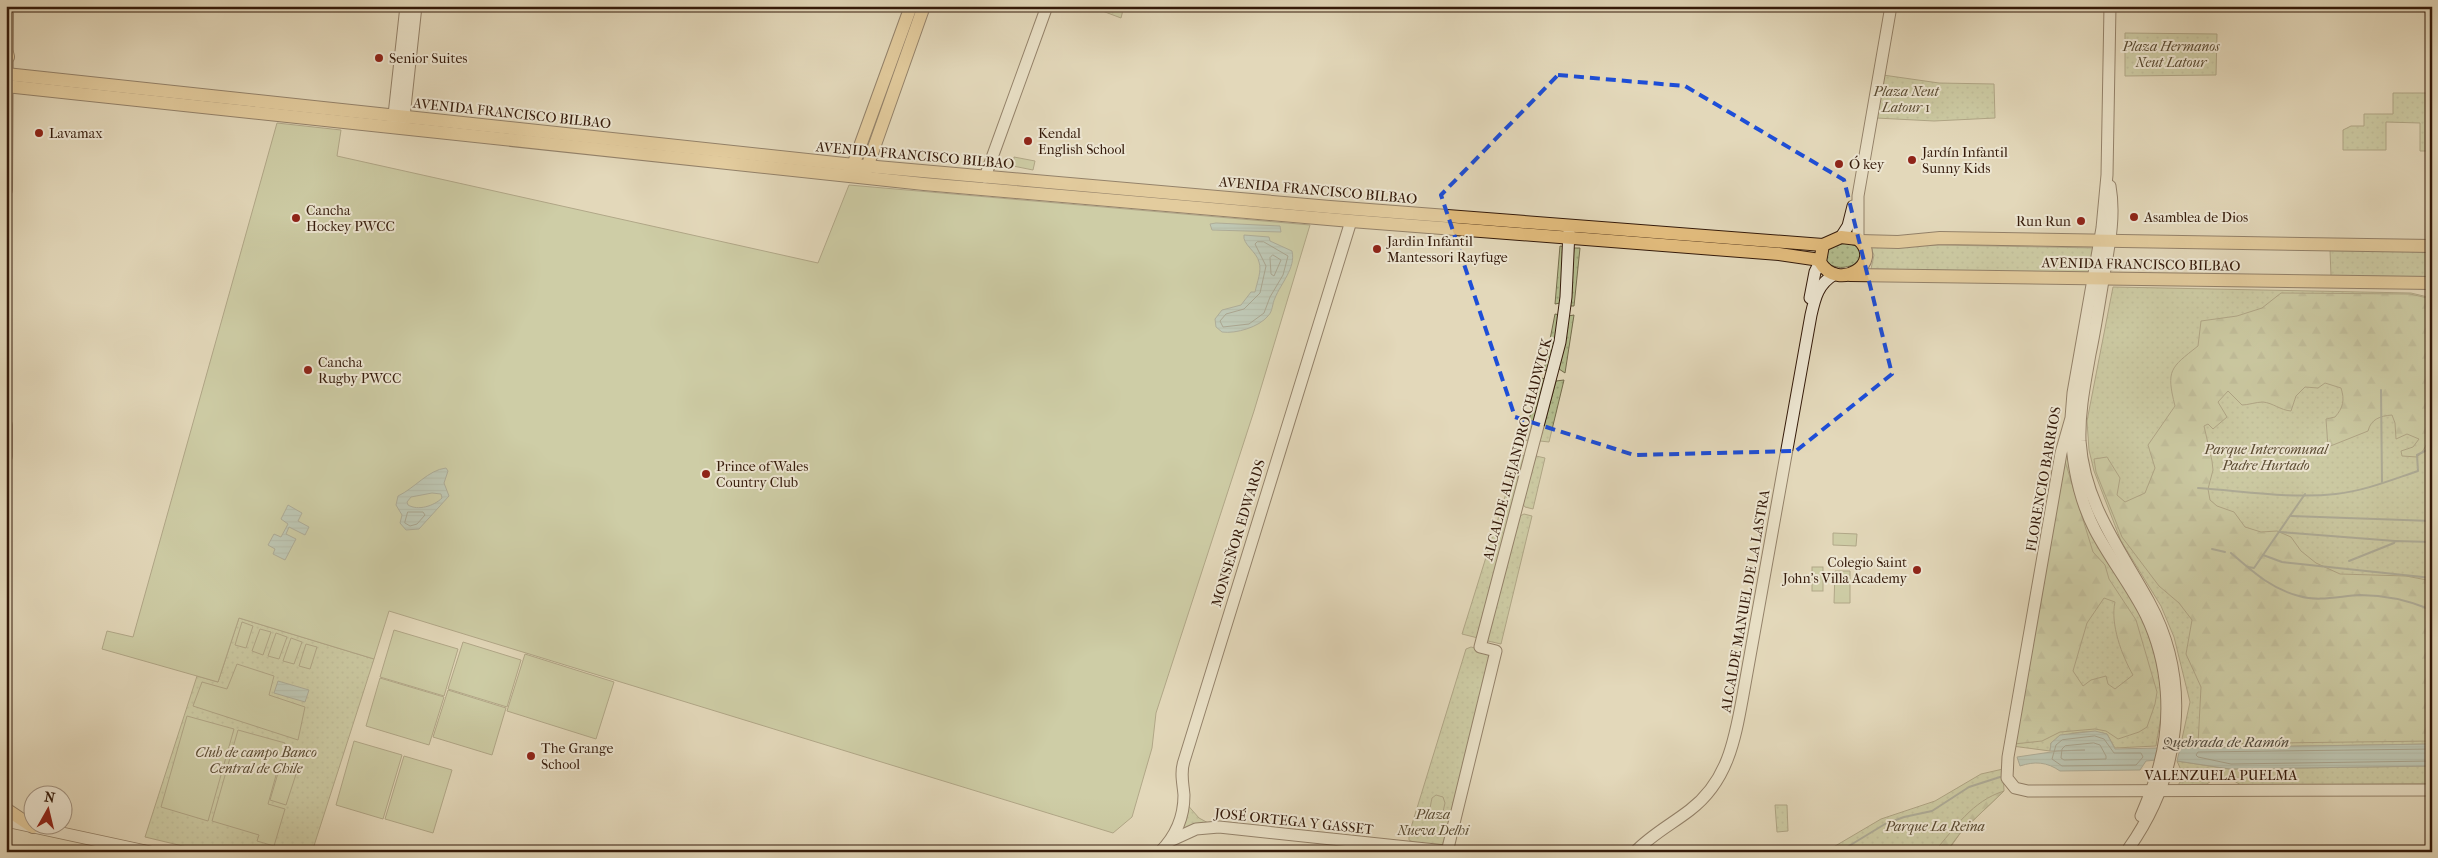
<svg xmlns="http://www.w3.org/2000/svg" width="2438" height="858" font-family="'IM FELL French Canon',serif">
<style>
.grass{fill:url(#grass-dots);stroke:#746c4c}
.forest{fill:url(#forest-firs);stroke:#746c4c;fill-rule:evenodd}
.garden{fill:#b4be8f;stroke:#746c4c}
.water{fill:url(#water-rules);stroke:#6f7971;fill-rule:evenodd}
.lines{fill:none;stroke-linecap:round;stroke-linejoin:round}
.shore{stroke:#656a60;stroke-width:1}
.stream{stroke:#6f7971;stroke-width:2}
.secondary-casing{stroke:#341a0a;stroke-width:13}
.primary-casing{stroke:#341a0a;stroke-width:14}
.highway-casing{stroke:#341a0a;stroke-width:16}
.secondary{stroke:#ede6d2;stroke-width:11}
.primary{stroke:#e2bc7d;stroke-width:12}
.highway{stroke:#e2bc7d;stroke-width:14}
.marked{fill:none;stroke:#1d4ed8;stroke-width:4;stroke-dasharray:10 6;stroke-linejoin:round}
.poi-dot{fill:#8f2418;stroke:#ede6d2;stroke-width:2}
.labels{text-anchor:middle;stroke-width:4;stroke-linejoin:round;paint-order:stroke}
.park-label{font-size:14px;font-style:italic;fill:#5a4b32;stroke:#ede6d2}
.poi-label{font-size:14px;fill:#341a0a;stroke:#ede6d2;text-anchor:start}
.street-label{font-size:14px;fill:#341a0a;stroke:#ede6d2}
.water-label{font-size:15px;font-style:italic;fill:#514a3d;stroke:#ede6d2}
</style>
<defs>
<pattern id="grass-dots" width="8" height="8" patternUnits="userSpaceOnUse" patternTransform="scale(1.25)"><rect width="8" height="8" fill="#b4be8f"/><path d="M2 2h.1M6 6h.1" fill="none" stroke="#9ba37a" stroke-width="1.8" stroke-linecap="round"/></pattern>
<pattern id="forest-firs" width="22" height="20" patternUnits="userSpaceOnUse" patternTransform="scale(1.25)"><rect width="22" height="20" fill="#b4be8f"/><path d="M5 1l3.5 6h-7zM16 11l3.5 6h-7z" fill="#9ba37a"/></pattern>
<pattern id="water-rules" width="6" height="5" patternUnits="userSpaceOnUse" patternTransform="scale(1.25)"><rect width="6" height="5" fill="#96b9b5"/><path d="M0 2.5h6" fill="none" stroke="#829e9a"/></pattern>
</defs>
<rect width="100%" height="100%" fill="#e3d8ba"/>
<filter id="stains"><feTurbulence type="fractalNoise" baseFrequency=".004" numOctaves="4"/><feColorMatrix values="0 0 0 0 .2 0 0 0 0 .09 0 0 0 0 .02 0 0 0 .5 -.17"/></filter>
<radialGradient id="worn" r=".72"><stop offset=".6" stop-color="#630" stop-opacity="0"/><stop offset="1" stop-color="#630" stop-opacity=".3"/></radialGradient>
<g class="grass">
<polygon points="1089,6 1124,6 1121,18"/>
<polygon points="2125,33 2217,34 2216,75 2125,76"/>
<polygon points="1883,75 1939,83 1994,84 1995,118 1934,121 1876,118"/>
<polygon points="2393,93 2432,93 2432,151 2420,151 2420,123 2386,122 2386,150 2343,150 2343,130 2351,126 2364,126 2364,114 2393,114"/>
<path d="M1847,243L1859,247L1861,253L1859,262C1847,269 1834,270 1824,260L1827,250L1837,245Z"/>
<polygon points="1939,245 2096,248 2092,273 1871,269 1874,255 1870,247"/>
<polygon points="1560,246 1566,247 1560,303 1555,304"/>
<polygon points="1574,248 1580,248 1574,306 1571,306 1569,302"/>
<polygon points="2330,250 2432,250 2432,278 2331,276"/>
<polygon points="2113,287 2411,293 2432,298 2432,744 2180,748 2190,702 2174,637 2161,606 2121,541 2094,471 2089,450 2087,421"/>
<polygon points="1555,314 1560,315 1560,320 1548,371 1544,370"/>
<polygon points="1574,315 1565,373 1559,369 1568,316"/>
<polygon points="1541,378 1546,379 1533,441 1523,440"/>
<polygon points="1564,380 1549,442 1540,441 1556,381"/>
<path d="M2068,453L2073,476C2105,541 2159,628 2162,701C2162,716 2158,732 2156,746L2115,748L2107,734C2089,730 2066,731 2051,743L2050,751L2012,746L2064,458Z"/>
<polygon points="1518,455 1527,456 1478,638 1462,634"/>
<polygon points="1536,456 1545,458 1533,509 1525,507 1522,503"/>
<polygon points="1524,514 1532,516 1501,644 1488,641 1486,637 1520,516"/>
<polygon points="239,618 374,659 312,852 208,852 145,837 197,676 218,682"/>
<polygon points="1471,647 1486,651 1490,658 1448,841 1442,846 1413,842 1409,840 1409,834 1466,649"/>
<polygon points="2177,761 2230,769 2432,766 2432,784 2241,785 2229,778 2215,778 2207,784 2178,785 2184,777"/>
<polygon points="2003,769 2004,791 1961,832 1947,852 1825,852 1881,819 1935,801 1981,774"/>
<polygon points="1185,802 1199,818 1212,825 1177,834"/>
<polygon points="1775,805 1787,805 1788,831 1777,832"/>
</g>
<g class="forest">
<path d="M2281,293L2410,294L2432,299V402L2427,407L2432,415V438C2425,443 2426,450 2417,457L2402,456L2401,451L2413,447L2419,439L2407,434L2396,439L2395,423L2392,415C2380,416 2371,419 2368,431L2328,447L2326,419L2335,417C2343,408 2345,400 2341,388L2325,383L2318,388L2305,387L2296,396L2291,411C2280,410 2273,403 2263,402C2256,402 2248,405 2242,405L2228,391L2218,402L2227,417L2213,429L2208,424L2204,426L2212,461L2213,470L2208,489L2210,500L2217,506L2234,512L2245,527L2261,532L2277,531L2291,537L2301,551L2316,563L2340,574L2406,576L2432,581V741L2198,744L2201,687L2186,654L2192,620L2179,603L2159,586L2122,537L2096,472L2094,459L2107,457L2120,478L2117,495L2125,502L2145,493L2155,468L2148,445L2175,406C2166,370 2170,368 2198,346L2201,321L2237,316L2262,308Z"/>
<path d="M2064,458L2093,552L2105,565L2109,579L2136,620L2157,692L2155,704L2147,727L2139,732L2118,739L2106,731L2095,729L2060,732L2042,741L2014,744ZM2104,598L2115,602C2110,624 2122,656 2133,675L2115,689L2108,684L2106,676L2091,680L2083,686L2073,671L2087,623Z"/>
<path d="M2004,791L1961,832L1946,852H1934C1955,828 1972,801 2004,791Z"/>
</g>
<g class="garden">
<polygon points="277,123 341,130 337,156 818,263 849,185 1310,225 1254,411 1156,713 1152,748 1132,817 1113,833 389,611 374,659 239,618 218,682 102,649 107,631 133,637"/>
<polygon points="1014,157 1035,161 1033,170 1013,166"/>
<polygon points="1833,533 1857,534 1856,546 1833,545"/>
<rect x="1812" y="567" width="11" height="24"/>
<polygon points="1835,571 1850,571 1850,603 1834,603"/>
<polygon points="242,622 253,626 246,648 235,645"/>
<polygon points="260,629 271,632 263,655 252,651"/>
<polygon points="394,630 458,649 444,696 380,677"/>
<polygon points="276,633 287,637 279,659 268,656"/>
<polygon points="291,638 302,642 294,664 283,661"/>
<polygon points="463,642 521,660 507,707 448,689"/>
<polygon points="306,644 317,647 310,669 299,666"/>
<polygon points="525,654 614,682 596,739 507,711"/>
<polygon points="237,664 274,676 269,695 305,707 298,740 193,706 202,682 227,689"/>
<polygon points="380,678 444,697 429,745 366,726"/>
<polygon points="448,690 506,708 492,755 433,737"/>
<polygon points="187,716 234,729 208,821 161,807"/>
<polygon points="238,730 285,743 268,804 285,809 274,846 257,841 259,835 212,821"/>
<polygon points="354,741 402,755 383,819 336,805"/>
<polygon points="404,756 452,770 433,833 385,819"/>
<polygon points="281,763 298,768 286,805 270,800"/>
<polygon points="1436,795 1443,797 1445,803 1442,816 1437,820 1432,818 1429,813 1432,798"/>
</g>
<g class="water">
<polygon points="1216,223 1280,226 1281,232 1212,230 1210,224"/>
<path d="M1244,235L1269,237L1270,241L1292,251C1296,268 1281,283 1275,298C1272,304 1273,311 1268,316C1259,327 1236,334 1222,332L1216,327L1215,319L1222,310L1241,305L1251,292H1255C1257,282 1262,271 1259,262C1257,252 1242,244 1244,235Z"/>
<path d="M446,468L448,471L444,483L449,496L419,529L406,530L400,523L402,515L396,505L398,496C415,488 428,470 446,468ZM432,493L441,494L442,498C434,506 418,511 408,505L407,502L411,497Z"/>
<polygon points="288,505 302,513 298,521 309,527 305,535 289,527 286,534 296,539 285,560 273,554 275,549 268,545 274,534 281,537 288,524 281,519"/>
<polygon points="278,681 309,690 305,702 274,693"/>
<path d="M2095,731L2107,734L2115,749L2158,748L2157,760L2146,761L2140,770L2060,771C2047,762 2035,761 2020,766L2017,757L2058,751L2085,750L2050,751L2051,743L2060,735Z"/>
<polygon points="2432,744 2432,766 2230,769 2177,761 2180,748"/>
</g>
<g class="lines">
<g class="shore">
<polygon points="1264,242 1288,256 1283,275 1270,297 1264,313 1249,324 1223,327 1220,321 1226,314 1244,309 1260,293 1266,266 1255,244 1257,242"/>
<polygon points="1273,255 1281,260 1274,276 1271,274 1270,258"/>
<polygon points="408,512 423,512 425,515 417,524 410,526 405,523"/>
<polygon points="2095,736 2104,739 2114,753 2141,753 2143,757 2136,765 2062,766 2052,759 2056,745 2062,740"/>
<polygon points="2094,743 2100,745 2106,756 2106,759 2064,760 2061,758 2062,749 2065,746"/>
<polyline points="2432,749 2198,752 2196,755 2198,757 2231,764 2432,761"/>
</g>
<g class="stream">
<polyline points="2381,390 2382,482"/>
<path d="M2198,488C2243,491 2291,499 2336,494C2364,491 2391,480 2418,471L2417,455L2427,450H2432"/>
<polyline points="2291,516 2432,521"/>
<polyline points="2280,532 2395,541"/>
<polyline points="2212,549 2225,552"/>
<path d="M2231,553C2252,571 2271,589 2299,596C2319,602 2340,596 2360,595C2386,595 2408,600 2432,610"/>
<polyline points="2263,555 2282,562 2432,578"/>
<polyline points="2349,561 2394,543 2395,541 2432,542"/>
<polyline points="2248,567 2254,568 2305,494"/>
<polyline points="1839,852 1885,824 1904,817 1932,811 1969,787 2000,777"/>
</g>
<g class="secondary-casing">
<g id="secondary">
<polyline points="2110,6 2107,175 2102,228 2073,393 2071,418 2061,453 2008,757 2007,778 2015,788 2028,791 2432,790"/>
<polyline points="393,124 406,6"/>
<polyline points="403,126 416,6"/>
<polyline points="985,177 1047,6"/>
<path d="M2110,186C2115,214 2110,241 2105,269C2100,297 2096,326 2090,354C2085,383 2079,411 2080,441C2084,503 2120,549 2149,602C2193,683 2180,775 2129,848"/>
<polyline points="1841,237 1848,226 1853,206"/>
<polyline points="1858,239 1858,196 1891,6"/>
<polyline points="1810,298 1815,272 1820,262"/>
<path d="M2071,427C2072,462 2079,499 2095,530C2110,559 2131,585 2146,615C2169,663 2173,719 2158,770C2154,786 2147,801 2141,816"/>
<polyline points="6,821 150,852"/>
<polyline points="1172,840 1196,829 1219,827 1445,851 1448,848 1496,651 1480,647 1560,342 1566,297 1569,231"/>
<path d="M1160,852C1175,837 1184,817 1184,795C1183,783 1180,773 1184,761L1351,221"/>
<path d="M1635,852C1651,835 1672,824 1690,810C1728,781 1735,739 1743,695L1811,315C1815,297 1818,284 1835,274"/>
</g>
</g>
<g class="primary-casing">
<g id="primary">
<polyline points="6,74 854,165 1330,207 1823,245"/>
<polyline points="6,86 924,184 1351,221 1779,254 1820,260"/>
<polyline points="851,171 911,6"/>
<polyline points="865,173 924,6"/>
<polyline points="6,190 7,6"/>
<path d="M1841,237L1858,239C1885,263 1838,293 1820,262L1823,245Z"/>
<polyline points="1860,241 1898,242 1940,238 2432,246"/>
<polyline points="1850,275 2432,283"/>
<polyline points="6,425 6,456"/>
<polyline points="6,809 33,827"/>
</g>
</g>
<g class="highway-casing">
<polyline id="highway" points="6,53 7,57"/>
</g>
<use href="#secondary" class="secondary"/>
<use href="#primary" class="primary"/>
<use href="#highway" class="highway"/>
</g>
<path d="M0 0H2438V858H0ZM1558,75L1685,86L1844,180L1892,374L1796,451L1634,455L1515,417L1441,195Z" fill="#e3d8ba" fill-opacity=".55" fill-rule="evenodd"/>
<path class="marked" d="M1558,75L1685,86L1844,180L1892,374L1796,451L1634,455L1515,417L1441,195Z"/>
<g class="poi-dot">
<circle cx="379" cy="58" r="5"/>
<circle cx="39" cy="133" r="5"/>
<circle cx="1028" cy="141" r="5"/>
<circle cx="1912" cy="160" r="5"/>
<circle cx="1839" cy="164" r="5"/>
<circle cx="2134" cy="217" r="5"/>
<circle cx="296" cy="218" r="5"/>
<circle cx="2081" cy="221" r="5"/>
<circle cx="1377" cy="249" r="5"/>
<circle cx="308" cy="370" r="5"/>
<circle cx="706" cy="474" r="5"/>
<circle cx="1917" cy="570" r="5"/>
<circle cx="531" cy="756" r="5"/>
</g>
<g class="labels">
<g class="park-label">
<text x="2171" y="51">Plaza Hermanos<tspan x="2171" dy="16">Neut Latour</tspan></text>
<text x="1906" y="96">Plaza Neut<tspan x="1906" dy="16">Latour 1</tspan></text>
<text x="2266" y="454">Parque Intercomunal<tspan x="2266" dy="16">Padre Hurtado</tspan></text>
<text x="256" y="757">Club de campo Banco<tspan x="256" dy="16">Central de Chile</tspan></text>
<text x="1433" y="819">Plaza<tspan x="1433" dy="16">Nueva Delhi</tspan></text>
<text x="1935" y="831">Parque La Reina</text>
</g>
<g class="poi-label">
<text x="389" y="63">Senior Suites</text>
<text x="49" y="138">Lavamax</text>
<text x="1038" y="138">Kendal<tspan x="1038" dy="16">English School</tspan></text>
<text x="1922" y="157">Jardín Infantil<tspan x="1922" dy="16">Sunny Kids</tspan></text>
<text x="1849" y="169">Ó key</text>
<text x="306" y="215">Cancha<tspan x="306" dy="16">Hockey PWCC</tspan></text>
<text x="2144" y="222">Asamblea de Dios</text>
<text x="2071" y="226" text-anchor="end">Run Run</text>
<text x="1387" y="246">Jardin Infantil<tspan x="1387" dy="16">Mantessori Rayfuge</tspan></text>
<text x="318" y="367">Cancha<tspan x="318" dy="16">Rugby PWCC</tspan></text>
<text x="716" y="471">Prince of Wales<tspan x="716" dy="16">Country Club</tspan></text>
<text x="1907" y="567" text-anchor="end">Colegio Saint<tspan x="1907" dy="16">John's Villa Academy</tspan></text>
<text x="541" y="753">The Grange<tspan x="541" dy="16">School</tspan></text>
</g>
<g class="street-label">
<text transform="translate(512 113) rotate(6)" y="5">AVENIDA FRANCISCO BILBAO</text>
<text transform="translate(915 155) rotate(5)" y="5">AVENIDA FRANCISCO BILBAO</text>
<text transform="translate(1318 190) rotate(5)" y="5">AVENIDA FRANCISCO BILBAO</text>
<text transform="translate(2141 264) rotate(1)" y="5">AVENIDA FRANCISCO BILBAO</text>
<text transform="translate(1517 449) rotate(-75)" y="5">ALCALDE ALEJANDRO CHADWICK</text>
<text transform="translate(2043 479) rotate(-80)" y="5">FLORENCIO BARRIOS</text>
<text transform="translate(1238 533) rotate(-73)" y="5">MONSEÑOR EDWARDS</text>
<text transform="translate(1745 601) rotate(-80)" y="5">ALCALDE MANUEL DE LA LASTRA</text>
<text x="2221" y="780">VALENZUELA PUELMA</text>
<text transform="translate(1294 821) rotate(6)" y="5">JOSÉ ORTEGA Y GASSET</text>
</g>
<g class="water-label">
<text x="2226" y="747">Quebrada de Ramón</text>
</g>
</g>
<rect width="2438" height="858" fill="none" stroke="#e3d8ba" stroke-width="25"/>
<rect x="8" y="8" width="2423" height="843" fill="none" stroke="#341a0a" stroke-width="2.5"/>
<rect x="12" y="12" width="2413" height="833" fill="none" stroke="#341a0a"/>
<g transform="translate(48 810) rotate(8)"><circle r="24" fill="#ede6d2" stroke="#a39482"/>
<path d="M0-4L9 19L0 12L-9 19Z" fill="#8f2418"/>
<text y="-8" font-size="14" font-weight="bold" text-anchor="middle" fill="#341a0a">N</text>
</g>
<rect width="100%" height="100%" filter="url(#stains)"/>
<rect width="100%" height="100%" fill="url(#worn)"/>
</svg>
